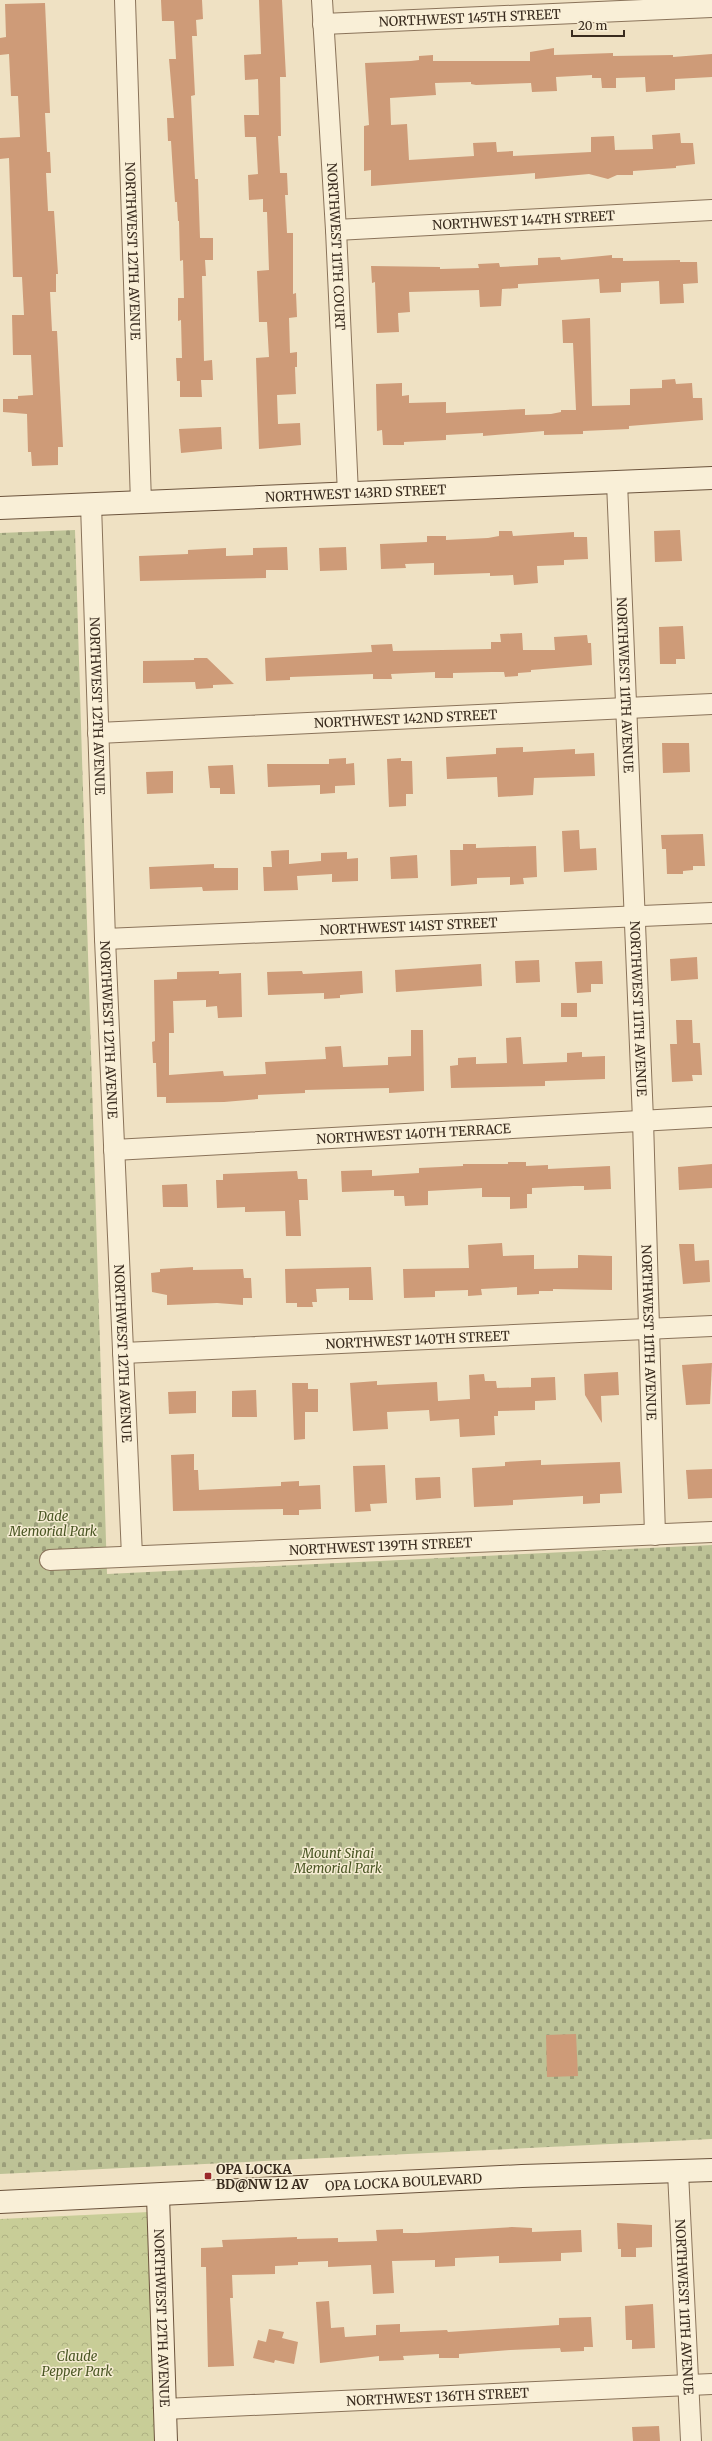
<svg xmlns="http://www.w3.org/2000/svg" width="712" height="2441" font-family="Merriweather,serif">
<style>
.forest{fill:url(#forest-crowns)}
.cemetery{fill:url(#cemetery-stones)}
.building{fill:#ce9b78}
.lines{fill:none;stroke-linecap:round;stroke-linejoin:round}
.street-casing{stroke:#8a735a;stroke-width:22}
.secondary-casing{stroke:#6c543d;stroke-width:24}
.street{stroke:#f9efd7;stroke-width:20}
.secondary{stroke:#f9efd7;stroke-width:22}
.poi-dot{fill:#9a282a;stroke:#f6ecd3;stroke-width:1.5}
.labels{text-anchor:middle;stroke-width:3;stroke-linejoin:round;paint-order:stroke}
.street-label{font-size:13px;fill:#392b1e;stroke:#f6ecd3}
.park-label{font-size:13px;font-style:italic;fill:#4a5624;stroke:#f6ecd3}
.poi-label{font-size:13px;font-weight:bold;fill:#392b1e;stroke:#f6ecd3;text-anchor:start}
</style>
<defs>
<pattern id="forest-crowns" width="20" height="18" patternUnits="userSpaceOnUse"><rect width="20" height="18" fill="#c8cd97"/><path d="M2 6a3 3 0 1 1 6 0M12 15a3 3 0 1 1 6 0" fill="none" stroke="#adb082"/></pattern>
<pattern id="cemetery-stones" width="16" height="16" patternUnits="userSpaceOnUse"><rect width="16" height="16" fill="#bdc296"/><path d="M2 7V4a2 2 0 0 1 4 0v3zM10 15v-3a2 2 0 0 1 4 0v3z" fill="#9b9e7a"/></pattern>
</defs>
<rect width="100%" height="100%" fill="#efe1c3"/>
<polygon class="forest" points="149,2212 156,2441 0,2441 0,2219"/>
<polygon class="cemetery" points="75,530 107,1574 712,1545 712,2139 0,2174 0,533"/>
<g class="building">
<polygon points="161,0 202,0 203,19 196,20 197,36 192,36 195,95 191,96 195,179 198,179 200,238 213,238 213,260 205,260 206,276 202,276 204,361 212,360 213,380 201,380 202,397 180,397 180,381 177,381 176,358 182,358 181,320 178,321 178,298 184,298 183,260 180,261 179,221 178,221 177,202 175,202 172,157 171,141 168,141 167,118 174,118 169,59 176,59 174,21 162,21"/>
<polygon points="259,0 282,0 286,77 280,77 281,136 278,136 280,173 287,173 288,195 285,195 287,233 293,233 293,294 296,293 297,317 289,318 290,353 297,352 297,367 295,367 296,394 277,395 278,424 300,423 301,445 259,449 256,358 269,357 267,322 259,322 257,271 269,270 267,212 263,212 263,199 249,200 248,175 258,174 256,137 245,137 244,115 259,115 258,79 245,80 244,55 261,54"/>
<polygon points="45,3 50,113 45,113 47,152 50,152 51,173 46,173 48,211 54,211 58,274 56,274 56,292 50,292 52,331 57,331 63,447 58,447 58,465 32,466 31,452 28,452 27,414 3,412 3,399 18,399 18,396 33,395 31,355 13,355 12,315 24,315 22,277 13,277 9,158 0,159 0,138 20,137 18,96 11,96 9,54 0,55 0,38 6,37 5,4"/>
<polygon points="554,48 554,55 613,53 613,56 673,55 673,57 712,54 712,77 675,79 675,90 646,92 645,77 616,78 616,88 602,88 601,78 592,78 592,75 556,77 557,91 532,92 531,83 476,85 471,84 471,82 435,83 436,95 390,98 391,125 407,124 409,160 474,156 473,143 496,142 497,152 513,151 513,156 591,152 591,137 614,136 615,150 653,149 652,135 680,133 681,143 693,143 695,164 676,166 676,168 633,171 633,175 617,175 608,179 589,174 535,179 535,173 371,186 371,170 364,171 364,126 369,125 365,63 411,61 419,60 419,56 433,55 433,61 530,61 530,52"/>
<polygon points="612,255 612,258 623,258 623,261 680,260 680,262 697,262 698,283 683,284 684,303 660,304 659,281 621,283 621,292 600,293 599,279 518,284 518,288 502,289 501,306 480,307 479,290 409,292 410,312 398,313 399,332 377,333 375,282 372,283 371,266 440,267 440,269 479,268 478,264 499,263 500,267 538,265 538,258 560,257 561,260"/>
<polygon points="590,318 592,406 630,405 630,389 662,388 662,380 675,379 676,384 692,383 693,398 702,398 703,420 629,426 629,429 583,431 583,434 544,435 544,431 483,436 483,433 446,435 446,440 404,442 404,445 383,445 382,430 377,431 376,384 402,383 402,396 409,395 409,403 446,402 446,413 525,409 525,415 551,414 561,412 561,410 576,410 573,343 563,343 562,320"/>
<polygon points="221,427 222,449 181,453 179,429"/>
<polygon points="680,530 682,561 655,562 654,531"/>
<polygon points="499,531 512,531 513,536 574,532 574,537 587,537 588,559 564,560 564,565 537,566 538,583 514,585 513,575 490,576 490,573 434,575 434,563 405,564 406,568 381,569 380,544 427,542 427,536 446,536 446,540 488,538 499,536"/>
<polygon points="287,547 288,570 266,570 266,578 140,581 139,556 188,554 188,550 226,548 226,556 253,555 253,548"/>
<polygon points="346,547 347,570 320,571 319,548"/>
<polygon points="683,626 685,659 676,659 676,664 660,664 659,627"/>
<polygon points="522,633 523,650 555,650 554,637 587,635 588,643 591,643 592,665 531,670 531,672 518,673 518,676 505,677 504,672 492,672 453,673 453,678 435,678 435,672 391,674 392,679 373,679 373,674 290,677 290,680 266,681 265,658 372,652 371,645 392,644 393,651 491,649 491,642 501,642 500,634"/>
<polygon points="194,658 207,658 234,684 213,685 213,688 196,689 195,682 143,683 143,661 194,660"/>
<polygon points="662,743 689,743 690,772 663,773"/>
<polygon points="523,747 523,752 575,749 575,754 594,753 595,776 534,778 533,795 498,797 497,777 447,779 446,757 496,754 496,748"/>
<polygon points="346,758 346,764 354,763 355,785 335,786 335,793 320,794 320,785 268,787 267,764 329,764 329,759"/>
<polygon points="401,758 401,761 412,761 413,794 406,794 406,806 389,807 387,759"/>
<polygon points="233,765 235,794 220,794 220,788 210,788 208,766"/>
<polygon points="173,771 173,793 147,794 146,772"/>
<polygon points="579,830 580,849 596,848 597,870 564,872 562,831"/>
<polygon points="703,834 705,866 693,866 693,870 683,871 683,874 667,874 666,849 662,849 661,835"/>
<polygon points="463,844 476,844 476,848 536,846 537,877 523,878 524,884 510,885 510,877 477,878 477,884 451,886 450,850 463,850"/>
<polygon points="289,850 289,864 321,861 321,853 347,852 347,859 358,858 358,881 332,882 332,874 297,876 298,890 264,891 263,867 272,867 271,851"/>
<polygon points="417,855 418,878 391,879 390,857"/>
<polygon points="214,864 214,868 238,868 238,890 203,891 202,887 150,889 149,867"/>
<polygon points="697,957 698,979 671,981 670,959"/>
<polygon points="539,960 540,982 516,983 515,961"/>
<polygon points="602,961 603,984 591,984 591,992 577,993 575,962"/>
<polygon points="481,964 482,986 396,992 395,970"/>
<polygon points="219,971 219,974 241,973 242,1017 218,1018 217,1006 206,1007 206,1000 173,1001 174,1033 169,1033 169,1075 223,1071 224,1076 266,1074 265,1062 326,1059 325,1047 341,1046 343,1067 388,1065 388,1057 411,1056 411,1030 423,1030 424,1091 389,1093 389,1088 305,1090 305,1093 258,1095 258,1099 224,1102 166,1103 166,1097 157,1097 156,1063 153,1063 152,1042 155,1041 154,980 177,979 177,972"/>
<polygon points="302,971 303,974 362,971 363,993 340,995 340,998 324,999 324,993 268,995 267,972"/>
<rect x="561" y="1003" width="16" height="14"/>
<polygon points="676,1020 692,1020 693,1043 700,1043 702,1075 692,1075 693,1081 672,1082 670,1044 677,1044"/>
<polygon points="521,1037 523,1064 567,1062 567,1053 582,1052 582,1057 605,1056 605,1079 545,1081 545,1086 451,1088 450,1066 458,1065 458,1058 476,1057 476,1064 507,1063 506,1038"/>
<polygon points="508,1162 526,1162 526,1166 548,1165 548,1169 610,1166 611,1189 584,1190 584,1186 574,1186 532,1188 532,1194 527,1194 527,1208 510,1209 510,1197 482,1197 482,1188 428,1191 428,1205 405,1206 404,1196 394,1196 394,1190 342,1192 341,1171 372,1170 372,1176 419,1173 419,1168 463,1166 463,1164 508,1164"/>
<polygon points="712,1164 712,1188 679,1190 678,1167"/>
<polygon points="297,1171 298,1179 307,1179 308,1200 299,1200 301,1236 286,1236 285,1211 245,1212 245,1207 217,1208 216,1180 223,1180 223,1174"/>
<polygon points="187,1184 188,1207 163,1207 162,1185"/>
<polygon points="502,1243 503,1256 534,1255 534,1269 578,1268 578,1255 612,1256 612,1290 553,1289 553,1291 539,1291 539,1294 517,1295 517,1287 481,1289 482,1295 468,1296 468,1290 435,1291 435,1297 404,1298 403,1269 469,1268 468,1245"/>
<polygon points="679,1244 694,1244 695,1261 709,1260 710,1282 683,1284"/>
<polygon points="193,1267 193,1270 243,1269 244,1278 251,1278 252,1298 243,1298 243,1305 217,1303 167,1305 167,1295 152,1292 151,1273 160,1272 160,1269"/>
<polygon points="371,1267 373,1300 349,1300 349,1288 316,1289 317,1302 312,1302 313,1307 297,1307 297,1303 286,1303 285,1269"/>
<polygon points="712,1363 710,1404 686,1405 682,1365"/>
<polygon points="618,1372 619,1395 601,1396 602,1423 585,1395 584,1374"/>
<polygon points="484,1374 485,1381 496,1381 497,1388 531,1387 531,1378 555,1377 556,1400 535,1401 535,1410 498,1411 498,1416 494,1416 495,1435 460,1437 459,1419 430,1421 429,1410 387,1412 388,1429 353,1431 350,1383 377,1381 377,1385 437,1382 438,1401 470,1399 469,1375"/>
<polygon points="292,1383 308,1383 308,1389 318,1389 318,1412 305,1412 305,1439 294,1440"/>
<polygon points="256,1390 257,1417 232,1417 232,1391"/>
<polygon points="196,1391 196,1413 169,1414 168,1392"/>
<polygon points="194,1454 194,1470 198,1470 199,1490 281,1486 281,1482 299,1481 299,1486 320,1485 321,1509 299,1510 299,1515 283,1515 283,1509 173,1511 171,1455"/>
<polygon points="541,1460 541,1465 620,1462 622,1493 600,1494 600,1503 583,1504 583,1496 513,1500 513,1505 474,1507 472,1468 505,1466 505,1462"/>
<polygon points="385,1465 387,1503 370,1504 371,1511 355,1512 353,1466"/>
<polygon points="712,1469 712,1498 688,1499 686,1470"/>
<polygon points="440,1477 441,1498 416,1500 415,1478"/>
<polygon points="576,2034 578,2076 547,2077 546,2035"/>
<polygon points="617,2223 652,2225 652,2247 636,2248 636,2257 621,2257 621,2249 618,2249"/>
<polygon points="512,2227 532,2228 532,2232 581,2230 582,2252 561,2253 561,2261 499,2263 499,2256 455,2258 455,2266 435,2267 435,2260 392,2261 394,2293 373,2294 371,2265 328,2267 328,2261 298,2262 298,2265 275,2266 275,2274 232,2275 233,2298 230,2298 234,2366 208,2367 206,2267 201,2267 201,2248 223,2247 222,2240 297,2237 297,2239 338,2238 338,2242 377,2241 376,2230 403,2229 403,2233 417,2233"/>
<polygon points="329,2301 331,2328 344,2327 345,2337 376,2335 376,2325 400,2324 400,2332 447,2330 448,2332 559,2325 559,2318 591,2317 593,2347 584,2347 584,2351 561,2352 560,2348 510,2350 459,2354 459,2358 439,2358 439,2354 403,2356 404,2360 379,2361 379,2356 320,2363 316,2302"/>
<polygon points="653,2304 655,2348 632,2349 632,2340 626,2340 625,2306"/>
<polygon points="269,2329 284,2332 282,2338 298,2342 294,2364 275,2360 274,2363 253,2358 258,2340 266,2342"/>
<polygon points="659,2426 660,2441 633,2441 632,2427"/>
</g>
<g class="lines">
<g class="street-casing">
<g id="street">
<path id="s1" d="M125,0L141,503"/>
<path id="s2" d="M322,0L336,230L348,494"/>
<path id="s3" d="M323,24L712,7"/>
<path id="s4" d="M336,230L712,210"/>
<path id="s5" d="M617,482L643,1120L655,1535"/>
<path id="s6" d="M91,504L105,939L132,1556"/>
<path id="s7" d="M98,733L712,704"/>
<path id="s8" d="M105,939L712,913"/>
<path id="s9" d="M114,1150L712,1117"/>
<path id="s10" d="M123,1353L712,1326"/>
<path id="s11" d="M50,1560L712,1532"/>
<path id="s12" d="M678,2172L691,2441"/>
<path id="s13" d="M164,2409L712,2384"/>
</g>
</g>
<g class="secondary-casing">
<g id="secondary">
<path id="s14" d="M0,508L712,478"/>
<path id="s15" d="M158,2196L166,2441"/>
<path id="s16" d="M0,2202L522,2176L712,2170"/>
</g>
</g>
<use href="#street" class="street"/>
<use href="#secondary" class="secondary"/>
</g>
<rect class="poi-dot" x="204" y="2172" width="8" height="8" rx="2"/>
<g class="labels">
<g class="street-label">
<text dy="5" stroke="none"><textPath href="#s3" startOffset="147">NORTHWEST 145TH STREET</textPath></text>
<text dy="5" stroke="none"><textPath href="#s4" startOffset="188">NORTHWEST 144TH STREET</textPath></text>
<text dy="5" stroke="none"><textPath href="#s2" startOffset="247">NORTHWEST 11TH COURT</textPath></text>
<text dy="5" stroke="none"><textPath href="#s1" startOffset="251">NORTHWEST 12TH AVENUE</textPath></text>
<text dy="5" stroke="none"><textPath href="#s14" startOffset="356">NORTHWEST 143RD STREET</textPath></text>
<text dy="5" stroke="none"><textPath href="#s5" startOffset="203">NORTHWEST 11TH AVENUE</textPath></text>
<text dy="5" stroke="none"><textPath href="#s6" startOffset="202">NORTHWEST 12TH AVENUE</textPath></text>
<text dy="5" stroke="none"><textPath href="#s7" startOffset="308">NORTHWEST 142ND STREET</textPath></text>
<text dy="5" stroke="none"><textPath href="#s8" startOffset="304">NORTHWEST 141ST STREET</textPath></text>
<text dy="5" stroke="none"><textPath href="#s5" startOffset="527">NORTHWEST 11TH AVENUE</textPath></text>
<text dy="5" stroke="none"><textPath href="#s6" startOffset="526">NORTHWEST 12TH AVENUE</textPath></text>
<text dy="5" stroke="none"><textPath href="#s9" startOffset="300">NORTHWEST 140TH TERRACE</textPath></text>
<text dy="5" stroke="none"><textPath href="#s5" startOffset="851">NORTHWEST 11TH AVENUE</textPath></text>
<text dy="5" stroke="none"><textPath href="#s10" startOffset="295">NORTHWEST 140TH STREET</textPath></text>
<text dy="5" stroke="none"><textPath href="#s6" startOffset="850">NORTHWEST 12TH AVENUE</textPath></text>
<text dy="5" stroke="none"><textPath href="#s11" startOffset="331">NORTHWEST 139TH STREET</textPath></text>
<text dy="5" stroke="none"><textPath href="#s16" startOffset="404">OPA LOCKA BOULEVARD</textPath></text>
<text dy="5" stroke="none"><textPath href="#s12" startOffset="135">NORTHWEST 11TH AVENUE</textPath></text>
<text dy="5" stroke="none"><textPath href="#s15" startOffset="122">NORTHWEST 12TH AVENUE</textPath></text>
<text dy="5" stroke="none"><textPath href="#s13" startOffset="274">NORTHWEST 136TH STREET</textPath></text>
</g>
<g class="park-label">
<text x="53" y="1521">Dade<tspan x="53" dy="15">Memorial Park</tspan></text>
<text x="338" y="1858">Mount Sinai<tspan x="338" dy="15">Memorial Park</tspan></text>
<text x="77" y="2361">Claude<tspan x="77" dy="15">Pepper Park</tspan></text>
</g>
<g class="poi-label">
<text x="216" y="2174">OPA LOCKA<tspan x="216" dy="15">BD@NW 12 AV</tspan></text>
</g>
</g>
<path d="M572 30v6h52v-6" fill="none" stroke="#392b1e" stroke-width="2"/>
<text x="578" y="30" font-size="12" fill="#392b1e" stroke="#f6ecd3" stroke-width="3" paint-order="stroke">20 m</text>
</svg>
